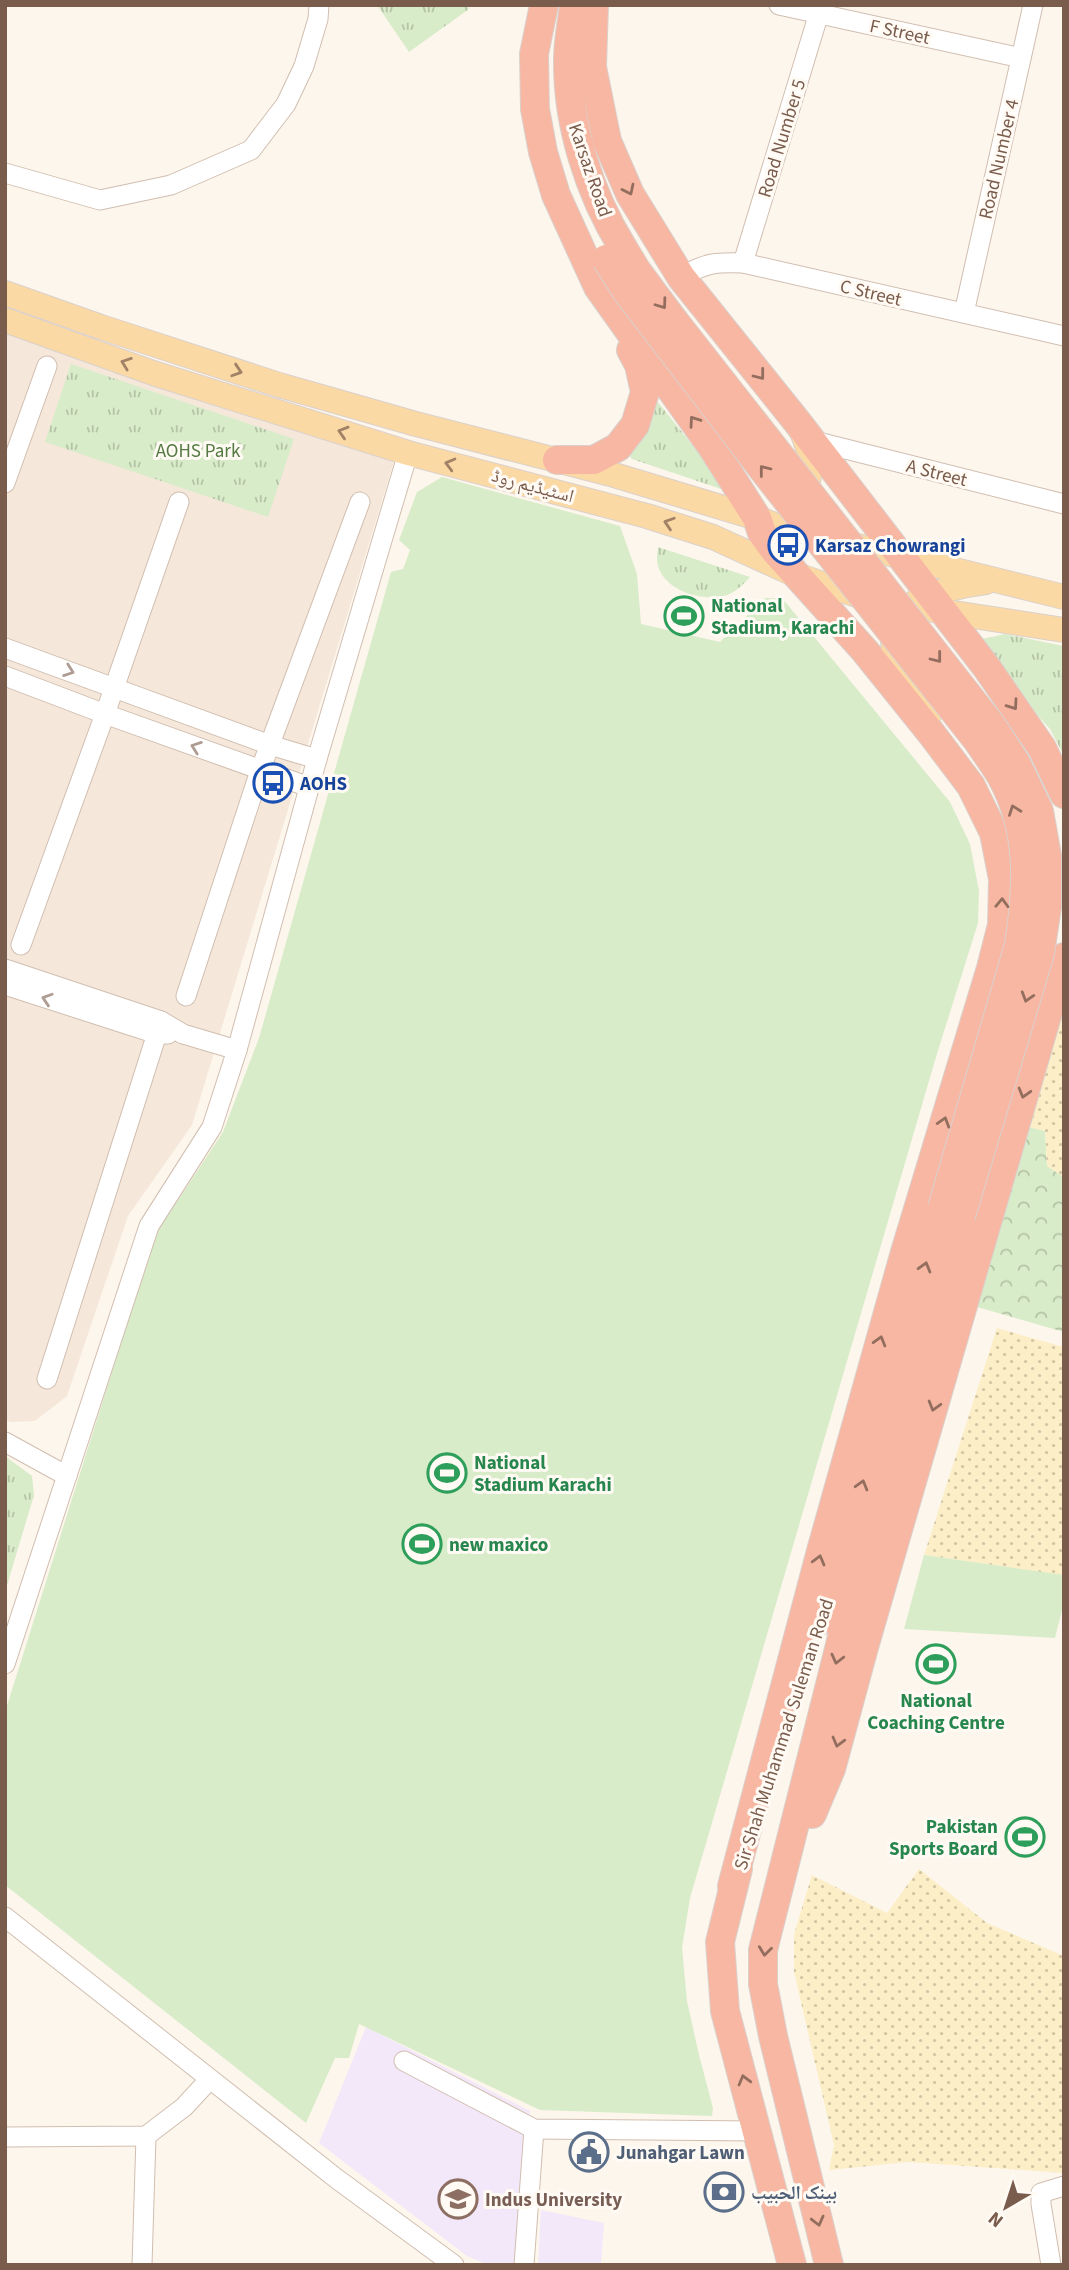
<svg xmlns="http://www.w3.org/2000/svg" width="1069" height="2270" font-family="'Source Sans 3','Noto Naskh Arabic',sans-serif">
<style>
.residential{fill:#f5e8da}
.education{fill:#f3e8fa}
.grass{fill:url(#grass-tufts)}
.forest{fill:url(#forest-crowns)}
.sand{fill:url(#sand-dots)}
.pitch{fill:#d8ecc9}
.lines{fill:none;stroke-linecap:round;stroke-linejoin:round}
.minor-casing{stroke:#d1beb0;stroke-width:21}
.major-casing{stroke:#dad1cd;stroke-width:26}
.highway-casing{stroke:#dad1cd;stroke-width:30}
.minor{stroke:#fff;stroke-width:19}
.major{stroke:#fbd9a5;stroke-width:24}
.highway{stroke:#f7b7a3;stroke-width:28}
.highway-bridge-casing{stroke:#dad1cd;stroke-width:30;stroke-linecap:butt}
.highway-bridge{stroke:#f7b7a3;stroke-width:28}
.oneway{stroke:#936e5e}
.oneway2{stroke:#a18267}
.oneway3{stroke:#af9d94}
.labels{text-anchor:middle;stroke-width:6;stroke-linejoin:round;paint-order:stroke}
.street-label{font-size:19px;fill:#7a5c4d;stroke:#fffaf3}
.park-label{font-size:19px;fill:#537a41;stroke:#fffaf3}
.transit-label{font-size:19px;font-weight:bold;fill:#164399;stroke:#fffaf3;text-anchor:start}
.leisure-label{font-size:19px;font-weight:bold;fill:#27864d;stroke:#fffaf3;text-anchor:start}
.service-label{font-size:19px;font-weight:bold;fill:#4e5e75;stroke:#fffaf3;text-anchor:start}
.education-label{font-size:19px;font-weight:bold;fill:#785e54;stroke:#fffaf3;text-anchor:start}
</style>
<defs>
<pattern id="grass-tufts" width="24" height="20" patternUnits="userSpaceOnUse" patternTransform="scale(1.75)"><rect width="24" height="20" fill="#d8ecc9"/><path d="M3 7l-1-3M5 7V3M7 7l1-3M15 17l-1-3M17 17v-4M19 17l1-3" fill="none" stroke="#b4c2a5"/></pattern>
<pattern id="forest-crowns" width="20" height="18" patternUnits="userSpaceOnUse" patternTransform="scale(1.75)"><rect width="20" height="18" fill="#d8ecc9"/><path d="M2 6a3 3 0 1 1 6 0M12 15a3 3 0 1 1 6 0" fill="none" stroke="#b4c2a5"/></pattern>
<pattern id="sand-dots" width="8" height="8" patternUnits="userSpaceOnUse" patternTransform="scale(1.75)"><rect width="8" height="8" fill="#fcefc7"/><path d="M2 2h.1M6 6h.1" fill="none" stroke="#d1c5a4" stroke-width="1.8" stroke-linecap="round"/></pattern>
</defs>
<rect width="100%" height="100%" fill="#fdf6ec"/>
<polygon class="residential" points="5,326 395,458 192,1125 128,1216 67,1396 35,1421 11,1422 5,1420"/>
<g class="education">
<polygon points="366,2027 530,2111 518,2265 488,2265 467,2256 319,2143"/>
<polygon points="541,2210 604,2223 601,2265 538,2265"/>
</g>
<g class="grass">
<polygon points="377,5 467,5 469,9 409,52"/>
<polygon points="71,364 294,439 268,517 45,442"/>
<path d="M653,396L730,492L632,459L628,454C647,442 652,418 653,396Z"/>
<path d="M658,547L750,577C743,585 734,594 723,596C701,601 668,591 659,569C656,561 657,555 658,547Z"/>
<polygon points="1005,634 1064,646 1064,756 1050,729 975,647 977,640"/>
<polygon points="5,1456 32,1476 34,1495 5,1592"/>
</g>
<polygon class="forest" points="1029,1127 1045,1131 1047,1166 1064,1177 1064,1332 977,1307"/>
<g class="sand">
<polygon points="1064,1014 1064,1177 1047,1166 1045,1131 1029,1127 1058,1024"/>
<polygon points="997,1328 1064,1347 1064,1574 1061,1575 924,1555"/>
<polygon points="919,1869 987,1923 1064,1956 1064,2173 909,2162 829,2170 834,2145 794,1972 794,1934 812,1875 887,1913"/>
</g>
<g class="pitch">
<polygon points="442,477 620,526 637,574 641,624 720,642 765,598 782,598 950,802 970,844 979,891 978,923 936,1057 690,1898 682,1948 687,2001 699,2055 713,2108 712,2116 540,2110 359,2024 349,2058 335,2058 306,2123 5,1885 5,1712 155,1235 223,1132 259,1038 391,572 403,569 410,550 399,540 417,492"/>
<polygon points="924,1555 1064,1575 1064,1602 1055,1638 904,1629"/>
</g>
<g class="lines">
<g class="minor-casing">
<g id="minor">
<polyline points="779,5 1021,58"/>
<polyline points="5,173 100,200 171,185 251,150 286,104 304,66 318,19 319,5"/>
<polyline points="743,263 819,13"/>
<path d="M681,277C706,263 714,262 743,263L1064,336"/>
<polyline points="964,313 1033,5"/>
<polyline points="810,440 1064,504"/>
<polyline points="5,483 47,366"/>
<polyline points="5,648 270,745 317,759"/>
<polyline points="5,676 105,714 309,787"/>
<polyline points="21,945 105,714 179,502"/>
<polyline points="5,969 161,1021 183,1034 237,1050"/>
<polyline points="5,985 157,1034 168,1034"/>
<polyline points="186,996 260,771 360,502"/>
<polyline points="47,1379 161,1021"/>
<polyline points="5,1442 67,1476"/>
<polyline points="5,1664 149,1226 212,1127 237,1050 317,759 408,453"/>
<polyline points="5,1917 337,2179 454,2265"/>
<polyline points="404,2061 534,2129 757,2131"/>
<polyline points="5,2137 146,2136 184,2107 209,2080"/>
<polyline points="142,2265 146,2136"/>
<polyline points="524,2265 534,2129"/>
<polyline points="1051,2265 1041,2204 1041,2193 1064,2186"/>
</g>
</g>
<g class="major-casing">
<g id="major">
<polyline points="5,293 101,327 279,385 416,424 614,475 757,518 777,526 1064,597"/>
<polyline points="5,320 153,373 408,453 647,516 713,537 796,575 875,601 1064,630"/>
<path d="M800,502C813,479 813,454 801,430"/>
<path d="M914,603C937,591 960,585 986,582"/>
<path d="M894,631C888,663 913,689 931,712"/>
</g>
</g>
<g class="highway-casing">
<g id="highway">
<polyline points="544,5 534,54 535,109 543,152 556,195 598,287 712,447 757,518 762,533 775,551 865,651 931,733 971,786 994,833 1003,879 1002,925 991,968 905,1252 821,1551 732,1886"/>
<path d="M574,5C572,23 568,41 568,59C567,124 589,193 623,248"/>
<polyline points="594,5 592,67 607,141 630,194 681,277 798,423 987,668 1042,748 1064,794"/>
<polyline points="557,460 594,460 618,447 635,425 645,392 639,365 631,350"/>
<polyline points="820,1621 843,1552 942,1208"/>
<polyline points="812,1814 831,1769 864,1647 1064,957"/>
<polyline points="738,1869 720,1942 725,2011 792,2265"/>
<polyline points="829,2265 773,2036 763,1984 763,1950 862,1558 961,1216"/>
</g>
</g>
<use href="#minor" class="minor"/>
<use href="#major" class="major"/>
<use href="#highway" class="highway"/>
<g class="highway-bridge-casing">
<g id="highway-bridge">
<polyline points="623,248 637,271 675,322 992,726 1016,763 1039,811 1047,856 1047,907 1040,953 961,1216"/>
<path d="M606,259L627,292L764,471L977,740C985,752 994,764 1001,776C1031,830 1028,886 1019,945L942,1208"/>
</g>
</g>
<use href="#highway-bridge" class="highway-bridge"/>
</g>
<defs><path id="oneway-chevron" d="M-2-3.5L2.5 0L-2 3.5" fill="none" stroke-width="1.6" stroke-linecap="round" stroke-linejoin="round" transform="scale(1.75)"/></defs>
<g class="oneway">
<use href="#oneway-chevron" transform="translate(629 190) rotate(64)"/>
<use href="#oneway-chevron" transform="translate(662 304) rotate(54)"/>
<use href="#oneway-chevron" transform="translate(760 375) rotate(52)"/>
<use href="#oneway-chevron" transform="translate(694 421) rotate(-125)"/>
<use href="#oneway-chevron" transform="translate(764 470) rotate(-128)"/>
<use href="#oneway-chevron" transform="translate(937 658) rotate(52)"/>
<use href="#oneway-chevron" transform="translate(1013 705) rotate(55)"/>
<use href="#oneway-chevron" transform="translate(1014 810) rotate(-110)"/>
<use href="#oneway-chevron" transform="translate(1002 903) rotate(-88)"/>
<use href="#oneway-chevron" transform="translate(1027 997) rotate(107)"/>
<use href="#oneway-chevron" transform="translate(1024 1093) rotate(106)"/>
<use href="#oneway-chevron" transform="translate(944 1122) rotate(-73)"/>
<use href="#oneway-chevron" transform="translate(925 1267) rotate(-74)"/>
<use href="#oneway-chevron" transform="translate(880 1341) rotate(-74)"/>
<use href="#oneway-chevron" transform="translate(934 1406) rotate(106)"/>
<use href="#oneway-chevron" transform="translate(862 1485) rotate(-74)"/>
<use href="#oneway-chevron" transform="translate(819 1560) rotate(-75)"/>
<use href="#oneway-chevron" transform="translate(837 1659) rotate(104)"/>
<use href="#oneway-chevron" transform="translate(838 1742) rotate(105)"/>
<use href="#oneway-chevron" transform="translate(765 1951) rotate(97)"/>
<use href="#oneway-chevron" transform="translate(744 2080) rotate(-105)"/>
<use href="#oneway-chevron" transform="translate(818 2221) rotate(76)"/>
</g>
<g class="oneway2">
<use href="#oneway-chevron" transform="translate(126 363) rotate(-160)"/>
<use href="#oneway-chevron" transform="translate(237 371) rotate(18)"/>
<use href="#oneway-chevron" transform="translate(343 432) rotate(-163)"/>
<use href="#oneway-chevron" transform="translate(450 464) rotate(-165)"/>
<use href="#oneway-chevron" transform="translate(669 523) rotate(-162)"/>
</g>
<g class="oneway3">
<use href="#oneway-chevron" transform="translate(69 671) rotate(20)"/>
<use href="#oneway-chevron" transform="translate(196 747) rotate(-160)"/>
<use href="#oneway-chevron" transform="translate(47 999) rotate(-162)"/>
</g>
<defs>
<g id="bus-ring" transform="scale(2.0125)"><circle r="9.5" fill="#fffaf3" stroke="#1a4fb4" stroke-width="1.5"/><path d="M-5-6H5V4H4V6H2V4H-2V6H-4V4H-5ZM-3.5-4V0h7V-4ZM-3.5 1.2v1.5H-2V1.2ZM2 1.2v1.5H3.5V1.2Z" fill="#1a4fb4"/></g>
<g id="stadium-ring" transform="scale(2.0125)"><circle r="9.5" fill="#fffaf3" stroke="#2e9e5b" stroke-width="1.5"/><path d="M0-5a6.5 5 0 1 0 0 10a6.5 5 0 1 0 0-10ZM-3.5-1.8h7v3.6h-7Z" fill="#2e9e5b"/></g>
<g id="civic-ring" transform="scale(2.0125)"><circle r="9.5" fill="#fffaf3" stroke="#5c6f8a" stroke-width="1.5"/><path d="M-.6-6.5H3V-4.5H.6V-3L4-1V1h2V6H-6V1h2V-1L-.6-3ZM-1.2 2.5V6h2.4V2.5Z" fill="#5c6f8a"/></g>
<g id="bank-ring" transform="scale(2.0125)"><circle r="9.5" fill="#fffaf3" stroke="#5c6f8a" stroke-width="1.5"/><path d="M-6-4H6V4H-6ZM0-2.3a2.3 2.3 0 1 0 0 4.6a2.3 2.3 0 1 0 0-4.6Z" fill="#5c6f8a"/></g>
<g id="university-ring" transform="scale(2.0125)"><circle r="9.5" fill="#fffaf3" stroke="#8d6e63" stroke-width="1.5"/><path d="M0-5L7-2L0 1L-7-2ZM-4 1L0 2.5L4 1V4Q0 6-4 4Z" fill="#8d6e63"/></g>
</defs>
<g fill-rule="evenodd">
<use href="#bus-ring" x="788" y="545"/>
<use href="#stadium-ring" x="684" y="616"/>
<use href="#bus-ring" x="273" y="783"/>
<use href="#stadium-ring" x="447" y="1473"/>
<use href="#stadium-ring" x="422" y="1544"/>
<use href="#stadium-ring" x="936" y="1664"/>
<use href="#stadium-ring" x="1025" y="1837"/>
<use href="#civic-ring" x="589" y="2152"/>
<use href="#bank-ring" x="724" y="2192"/>
<use href="#university-ring" x="458" y="2199"/>
</g>
<g class="labels">
<g class="street-label">
<text transform="translate(900 31) rotate(12)" y="7">F Street</text>
<text transform="translate(781 138) rotate(-73)" y="7">Road Number 5</text>
<text transform="translate(998 159) rotate(-77)" y="7">Road Number 4</text>
<text transform="translate(591 170) rotate(71)" y="7">Karsaz Road</text>
<text transform="translate(871 292) rotate(13)" y="7">C Street</text>
<text transform="translate(937 472) rotate(14)" y="7">A Street</text>
<text transform="translate(533 485) rotate(15)" y="7">اسٹیڈیم روڈ</text>
<text transform="translate(783 1734) rotate(-72)" y="7">Sir Shah Muhammad Suleman Road</text>
</g>
<g class="park-label">
<text x="198" y="457">AOHS Park</text>
</g>
<g class="transit-label">
<text x="815" y="552">Karsaz Chowrangi</text>
<text x="300" y="790">AOHS</text>
</g>
<g class="leisure-label">
<text x="711" y="612">National<tspan x="711" dy="22">Stadium, Karachi</tspan></text>
<text x="474" y="1469">National<tspan x="474" dy="22">Stadium Karachi</tspan></text>
<text x="449" y="1551">new maxico</text>
<text x="936" y="1707" text-anchor="middle">National<tspan x="936" dy="22">Coaching Centre</tspan></text>
<text x="998" y="1833" text-anchor="end">Pakistan<tspan x="998" dy="22">Sports Board</tspan></text>
</g>
<g class="service-label">
<text x="616" y="2159">Junahgar Lawn</text>
<text x="751" y="2199">بينک الحبيب</text>
</g>
<g class="education-label">
<text x="485" y="2206">Indus University</text>
</g>
</g>
<rect width="1069" height="2270" fill="none" stroke="#7a5c4d" stroke-width="14"/>
<g transform="translate(1006 2207) rotate(219)" stroke="#fffaf3" stroke-width="5" paint-order="stroke">
<path d="M0-5L12 26L0 18L-12 26Z" fill="#7a5c4d"/>
<text y="-10" font-size="19" font-weight="bold" text-anchor="middle" fill="#7a5c4d">N</text>
</g>
</svg>
